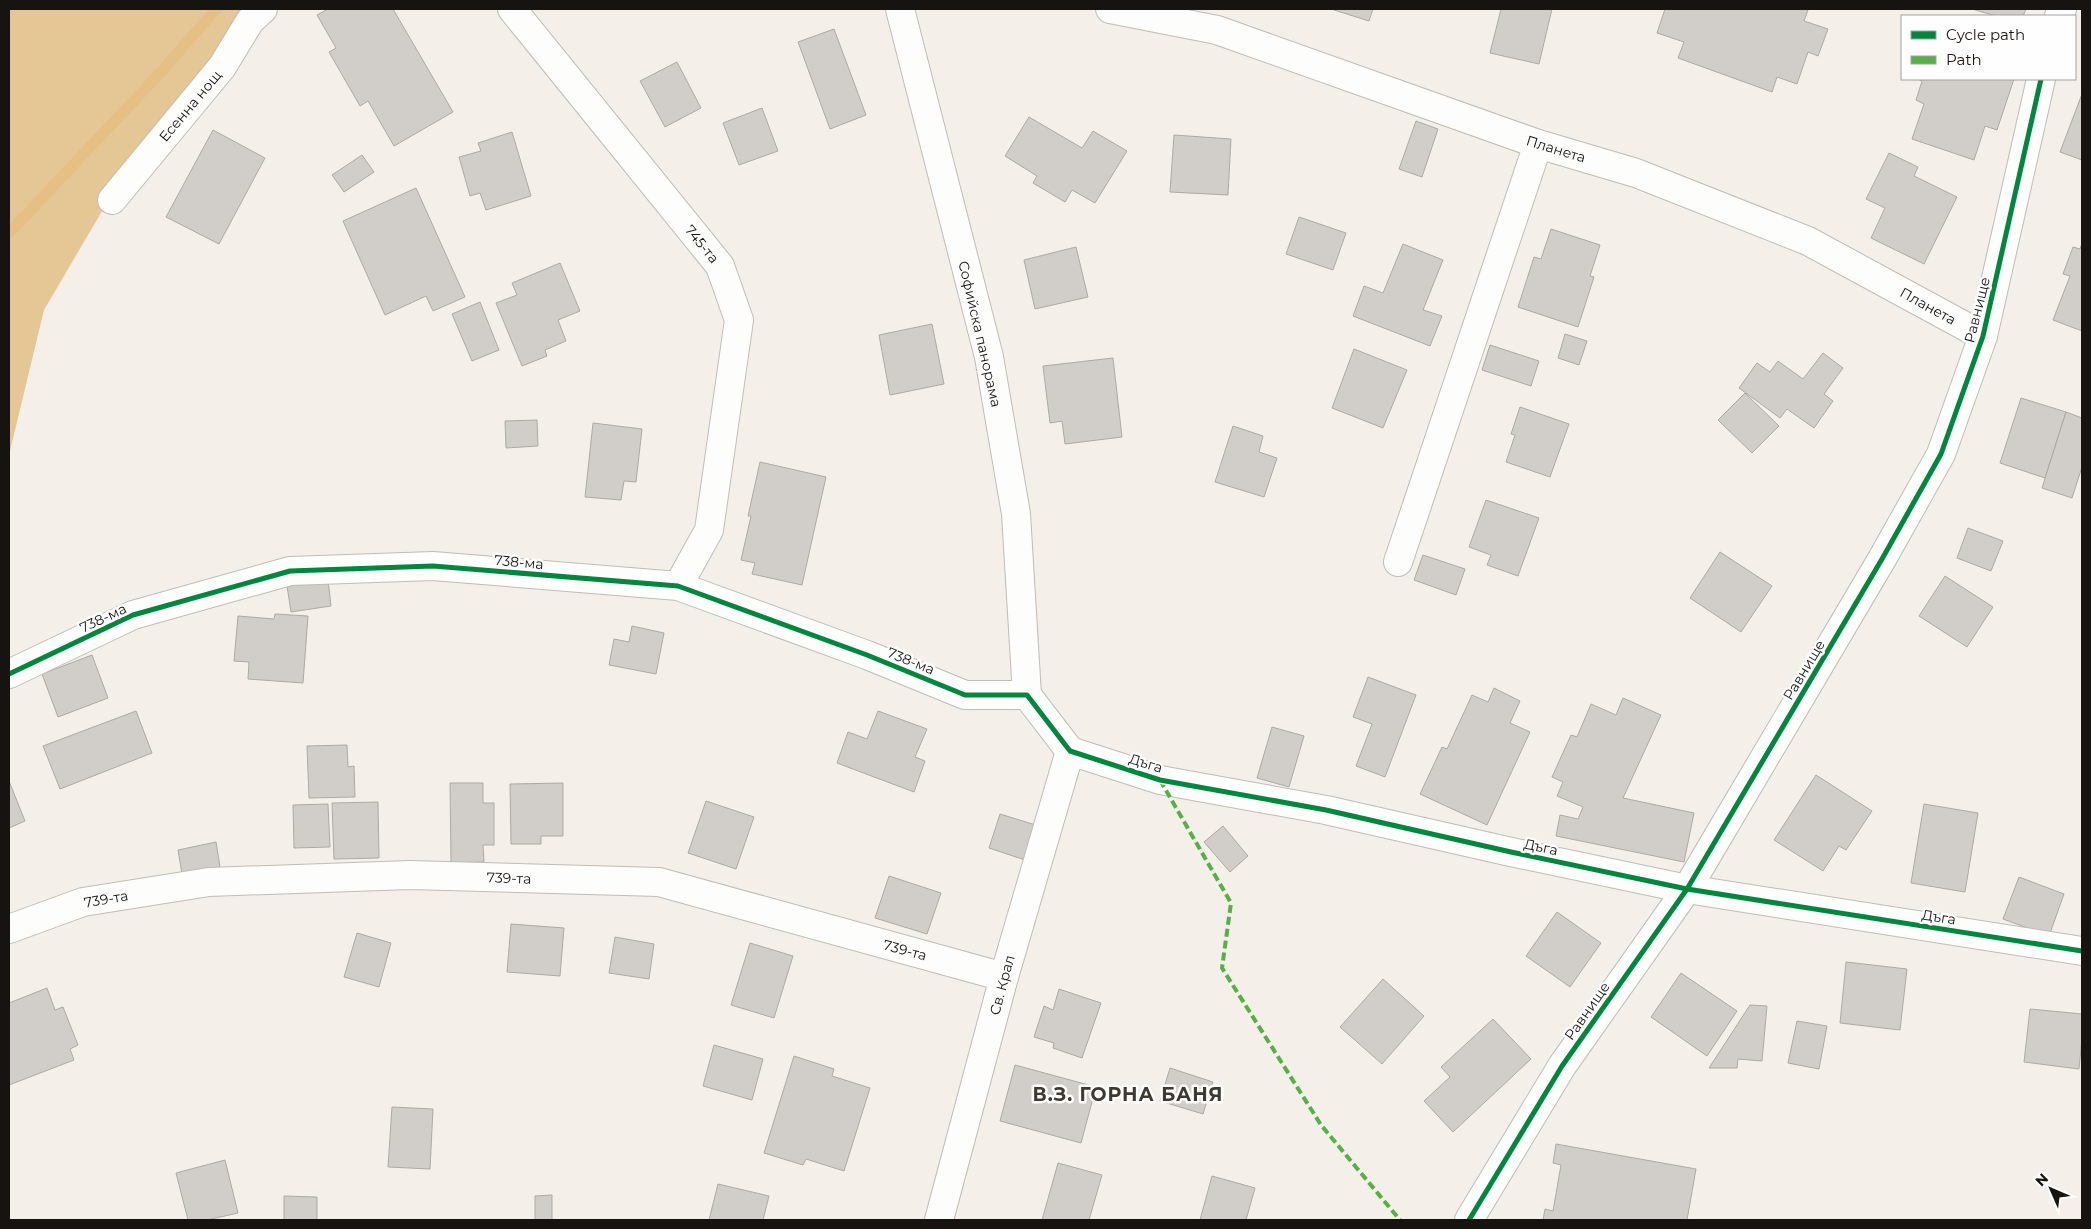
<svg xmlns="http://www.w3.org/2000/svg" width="2091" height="1229" font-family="Montserrat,sans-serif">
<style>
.forest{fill:#e5c695}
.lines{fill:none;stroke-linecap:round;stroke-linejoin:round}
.stream{stroke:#e6bf83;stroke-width:11}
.building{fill:#d1cdc8;stroke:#adaaa5}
.street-casing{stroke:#c0bcb8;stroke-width:30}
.street{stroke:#fdfdfc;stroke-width:28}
.quiet{stroke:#55b144;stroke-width:4;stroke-dasharray:8 4;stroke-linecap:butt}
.cycleway-casing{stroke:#fefefe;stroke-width:8}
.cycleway{stroke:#00873e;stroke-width:5}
.labels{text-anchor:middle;stroke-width:5;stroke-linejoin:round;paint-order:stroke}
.street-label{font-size:14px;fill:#161310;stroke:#fefefe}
.district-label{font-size:19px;font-weight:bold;letter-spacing:1px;fill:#403931;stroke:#fefefe}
</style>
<rect width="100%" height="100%" fill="#f4efe9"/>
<polygon class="forest" points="9,9 263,9 125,172 44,310 9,455"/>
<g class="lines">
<polyline class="stream" points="9,233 162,71 216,9"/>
</g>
<g class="building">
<polygon points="328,9 393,9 453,112 394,146 368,101 360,106 329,52 336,48 317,15"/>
<polygon points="1331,9 1373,9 1369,21"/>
<polygon points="1501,9 1552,9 1539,64 1490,53"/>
<polygon points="1665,9 1804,9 1808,10 1804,21 1828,29 1818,56 1808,52 1797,84 1777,77 1772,92 1678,58 1684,42 1657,33"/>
<polygon points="1972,9 2026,9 2023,16 1996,16"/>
<polygon points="834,29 866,115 830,129 798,42"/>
<polygon points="677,62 701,108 665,127 640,81"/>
<polygon points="1917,79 2014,79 1997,130 1985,126 1974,160 1912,139 1924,104 1916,100 1922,81"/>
<polygon points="2082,94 2082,160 2060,152"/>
<polygon points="762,108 778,151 739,165 723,123"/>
<polygon points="1029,117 1082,148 1093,131 1127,151 1095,203 1072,190 1065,202 1033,183 1037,176 1005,156"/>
<polygon points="1416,121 1438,129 1422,177 1399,169"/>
<polygon points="213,130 265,158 219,244 166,217"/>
<polygon points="512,132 531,196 486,210 480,193 470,196 459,157 481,151 478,143"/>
<polygon points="1174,135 1231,139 1228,195 1170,192"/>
<polygon points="1889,153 1918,167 1914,176 1957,197 1924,264 1871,238 1885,208 1866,199"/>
<polygon points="362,155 374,172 344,192 332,175"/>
<polygon points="416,188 465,297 433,311 426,296 385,315 343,221"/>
<polygon points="1299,217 1346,233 1333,270 1286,254"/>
<polygon points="1551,229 1600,245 1590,276 1594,277 1578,327 1518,307 1534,257 1541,259"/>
<polygon points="2082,243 2082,331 2053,320 2070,276 2063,274 2073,247 2080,249"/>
<polygon points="1403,244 1443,260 1423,310 1442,316 1430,346 1353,316 1364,286 1383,293"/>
<polygon points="1076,247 1088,297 1035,309 1024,260"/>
<polygon points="560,263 580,311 558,320 566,341 545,350 547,356 522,366 496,303 517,295 512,283"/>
<polygon points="480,302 499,350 472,361 452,314"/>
<polygon points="932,324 944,384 890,395 879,335"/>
<polygon points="1565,334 1587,341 1579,365 1558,358"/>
<polygon points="1490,345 1539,361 1531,386 1482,370"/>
<polygon points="1354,349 1407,370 1383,428 1332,408"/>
<polygon points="1823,353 1843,368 1824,394 1833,401 1814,428 1787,409 1780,418 1739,388 1757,363 1770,372 1778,361 1803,379"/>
<polygon points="1113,358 1122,437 1065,444 1062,421 1050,423 1043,366"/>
<polygon points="1745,393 1779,426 1752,453 1718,420"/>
<polygon points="2021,398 2066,412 2045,478 2000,463"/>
<polygon points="1520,407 1569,424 1550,477 1506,462 1515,435 1511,434"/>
<polygon points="2066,412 2082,418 2082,467 2072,498 2042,488"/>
<polygon points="537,420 538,446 506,448 505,421"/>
<polygon points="593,423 642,429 636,482 624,481 621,500 585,497"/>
<polygon points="1233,426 1263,436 1259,452 1277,458 1264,497 1215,482"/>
<polygon points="760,462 826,477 802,585 752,574 755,563 741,560 751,516 748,516"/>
<polygon points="1486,500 1539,518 1518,576 1487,565 1491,555 1469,547"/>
<polygon points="1968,528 2003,541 1991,571 1957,558"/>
<polygon points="1720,552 1772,586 1741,632 1690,598"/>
<polygon points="1423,555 1465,569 1456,595 1414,580"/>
<polygon points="1945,576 1993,607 1967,647 1919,616"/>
<polygon points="328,580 331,606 291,612 287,586"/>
<polygon points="275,614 308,616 303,683 248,679 249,662 234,661 238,616 274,619"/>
<polygon points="632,626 664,633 656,674 609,665 614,639 629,642"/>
<polygon points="92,655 108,698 58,717 42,674"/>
<polygon points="1368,677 1416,695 1385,777 1356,766 1372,724 1353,717"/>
<polygon points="1494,688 1520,701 1510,723 1530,732 1487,825 1420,794 1442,747 1447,749 1472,695 1488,702"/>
<polygon points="1623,698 1661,715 1623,798 1694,813 1684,862 1556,836 1560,815 1578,819 1583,807 1557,796 1563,782 1552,777 1571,735 1577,737 1591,704 1616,715"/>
<polygon points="136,711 152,753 60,789 43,746"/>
<polygon points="878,711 927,729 915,757 925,761 914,792 837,763 848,732 867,739"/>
<polygon points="1272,727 1304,736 1289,787 1257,778"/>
<polygon points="347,745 348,767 354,766 355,797 309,798 307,746"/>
<polygon points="1816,775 1872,811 1846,850 1839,846 1823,871 1774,840"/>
<polygon points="9,781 25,821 9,828"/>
<polygon points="450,783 483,783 483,803 494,803 494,845 483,845 484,862 451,863"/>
<polygon points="563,783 563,836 541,836 541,844 511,844 510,784"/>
<polygon points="706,801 754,817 736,869 688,853"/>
<polygon points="378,802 379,858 334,859 332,803"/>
<polygon points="328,804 330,847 294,848 293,805"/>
<polygon points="1924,804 1978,813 1965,892 1911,883"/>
<polygon points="1000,814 1039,826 1028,861 989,848"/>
<polygon points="1223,826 1248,856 1230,872 1204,842"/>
<polygon points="216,842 220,867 182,874 178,850"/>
<polygon points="889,876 941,893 927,934 875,918"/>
<polygon points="2019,877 2064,894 2049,936 2003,919"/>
<polygon points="1557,912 1601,943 1570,987 1526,956"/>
<polygon points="511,924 564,928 560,976 507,972"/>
<polygon points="357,933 391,943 379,987 344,977"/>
<polygon points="615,937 654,944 649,979 609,973"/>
<polygon points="750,943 793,956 774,1018 731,1005"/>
<polygon points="1846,962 1907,969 1900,1030 1840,1023"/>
<polygon points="1681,973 1737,1011 1707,1056 1651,1017"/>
<polygon points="1383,979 1424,1016 1382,1064 1340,1027"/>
<polygon points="47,988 55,1010 63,1007 78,1045 70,1049 74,1060 9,1085 9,1003"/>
<polygon points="1059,989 1101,1003 1082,1058 1053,1048 1054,1043 1034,1037 1044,1006 1053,1010"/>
<polygon points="1750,1005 1767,1006 1762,1061 1738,1059 1737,1068 1709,1068"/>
<polygon points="2030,1009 2082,1014 2082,1039 2079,1069 2024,1062"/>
<polygon points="1493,1019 1531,1059 1453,1132 1424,1101 1450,1077 1441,1067"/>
<polygon points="1797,1021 1827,1026 1819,1069 1788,1063"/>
<polygon points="714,1045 763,1059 752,1100 703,1086"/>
<polygon points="794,1056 834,1069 832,1076 870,1088 844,1171 806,1159 803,1165 764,1153"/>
<polygon points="1015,1065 1096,1087 1081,1143 1000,1121"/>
<polygon points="1170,1068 1213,1082 1203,1114 1160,1101"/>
<polygon points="392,1107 433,1109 430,1169 388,1167"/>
<polygon points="1556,1144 1696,1169 1687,1220 1543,1220 1545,1209 1553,1211 1561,1165 1553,1163"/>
<polygon points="225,1160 238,1213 207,1220 188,1220 176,1173"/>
<polygon points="1058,1163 1102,1175 1089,1220 1042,1220"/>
<polygon points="1212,1176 1255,1188 1246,1220 1200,1220"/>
<polygon points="718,1184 769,1196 763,1220 709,1220"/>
<polygon points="552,1195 552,1220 535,1220 535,1196"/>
<polygon points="284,1196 317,1197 317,1220 284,1220"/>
</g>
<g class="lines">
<g class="street-casing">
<g id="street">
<polyline points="512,9 720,266 739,320 709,530 678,586"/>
<polyline points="900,9 989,357 1016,514 1027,695"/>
<polyline points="1110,9 1217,30 1538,144 1636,173 1808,241 1983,336"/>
<polyline points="2059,16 2062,9"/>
<polyline points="112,200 222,67 250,21 263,9"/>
<polyline points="1398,562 1538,144"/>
<polyline points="9,674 133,615 290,571 433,566 678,586 867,655 965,695 1027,695"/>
<polyline points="1027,695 1070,751 1160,780 1326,810 1511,852 1687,889 2082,951"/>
<polyline points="9,929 83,902 209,882 410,875 659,882 1004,977"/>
<polyline points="939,1220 1004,977 1070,751"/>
<polyline points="1469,1220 1562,1066 1687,889 1882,559 1941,454 1983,336 2041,79"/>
</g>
</g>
<use href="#street" class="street"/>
<polyline class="quiet" points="1160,780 1231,903 1222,968 1321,1125 1400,1220"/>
<g class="cycleway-casing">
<g id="cycleway">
<polyline points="9,674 133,615 290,571 433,566 678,586 867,655 965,695 1027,695 1070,751 1160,780 1326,810 1511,852 1687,889 2082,951"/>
<polyline points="1469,1220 1562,1066 1687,889 1882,559 1941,454 1983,336 2041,79"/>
</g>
</g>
<use href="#cycleway" class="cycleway"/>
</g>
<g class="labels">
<g class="street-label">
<text transform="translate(190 106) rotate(-50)" y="5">Есенна нощ</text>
<text transform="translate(1556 149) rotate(17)" y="5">Планета</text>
<text transform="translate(702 244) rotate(51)" y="5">745-та</text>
<text transform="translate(1928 306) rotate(29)" y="5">Планета</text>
<text transform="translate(1977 310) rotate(-76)" y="5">Равнище</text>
<text transform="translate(980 334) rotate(77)" y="5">Софийска панорама</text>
<text transform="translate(519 562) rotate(5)" y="5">738-ма</text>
<text transform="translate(103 618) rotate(-25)" y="5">738-ма</text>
<text transform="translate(911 661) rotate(22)" y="5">738-ма</text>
<text transform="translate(1804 670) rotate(-59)" y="5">Равнище</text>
<text transform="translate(1146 763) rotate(17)" y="5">Дъга</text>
<text transform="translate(1541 847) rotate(12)" y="5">Дъга</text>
<text transform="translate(509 878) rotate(2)" y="5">739-та</text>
<text transform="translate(106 899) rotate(-10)" y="5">739-та</text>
<text transform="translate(1939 917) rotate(9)" y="5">Дъга</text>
<text transform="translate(905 950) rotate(15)" y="5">739-та</text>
<text transform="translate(1002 985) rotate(-75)" y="5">Св. Крал</text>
<text transform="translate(1587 1011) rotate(-55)" y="5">Равнище</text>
</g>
<g class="district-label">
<text x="1128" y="1101">В.З. ГОРНА БАНЯ</text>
</g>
</g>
<rect width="2091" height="1229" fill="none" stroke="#161310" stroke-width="20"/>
<rect x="1901" y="15" width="175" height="65" fill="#fefefe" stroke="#a1a09f"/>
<rect x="1911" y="31" width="25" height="8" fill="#00873e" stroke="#a1a09f"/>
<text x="1946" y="40" font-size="15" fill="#161310">Cycle path</text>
<rect x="1911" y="56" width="25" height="8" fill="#55b144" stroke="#a1a09f"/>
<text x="1946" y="65" font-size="15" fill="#161310">Path</text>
<g transform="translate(2051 1189) rotate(315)" stroke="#fefefe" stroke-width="4" paint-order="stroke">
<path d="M0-4L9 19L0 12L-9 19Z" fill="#161310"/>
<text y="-8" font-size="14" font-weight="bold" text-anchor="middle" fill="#161310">N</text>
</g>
</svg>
